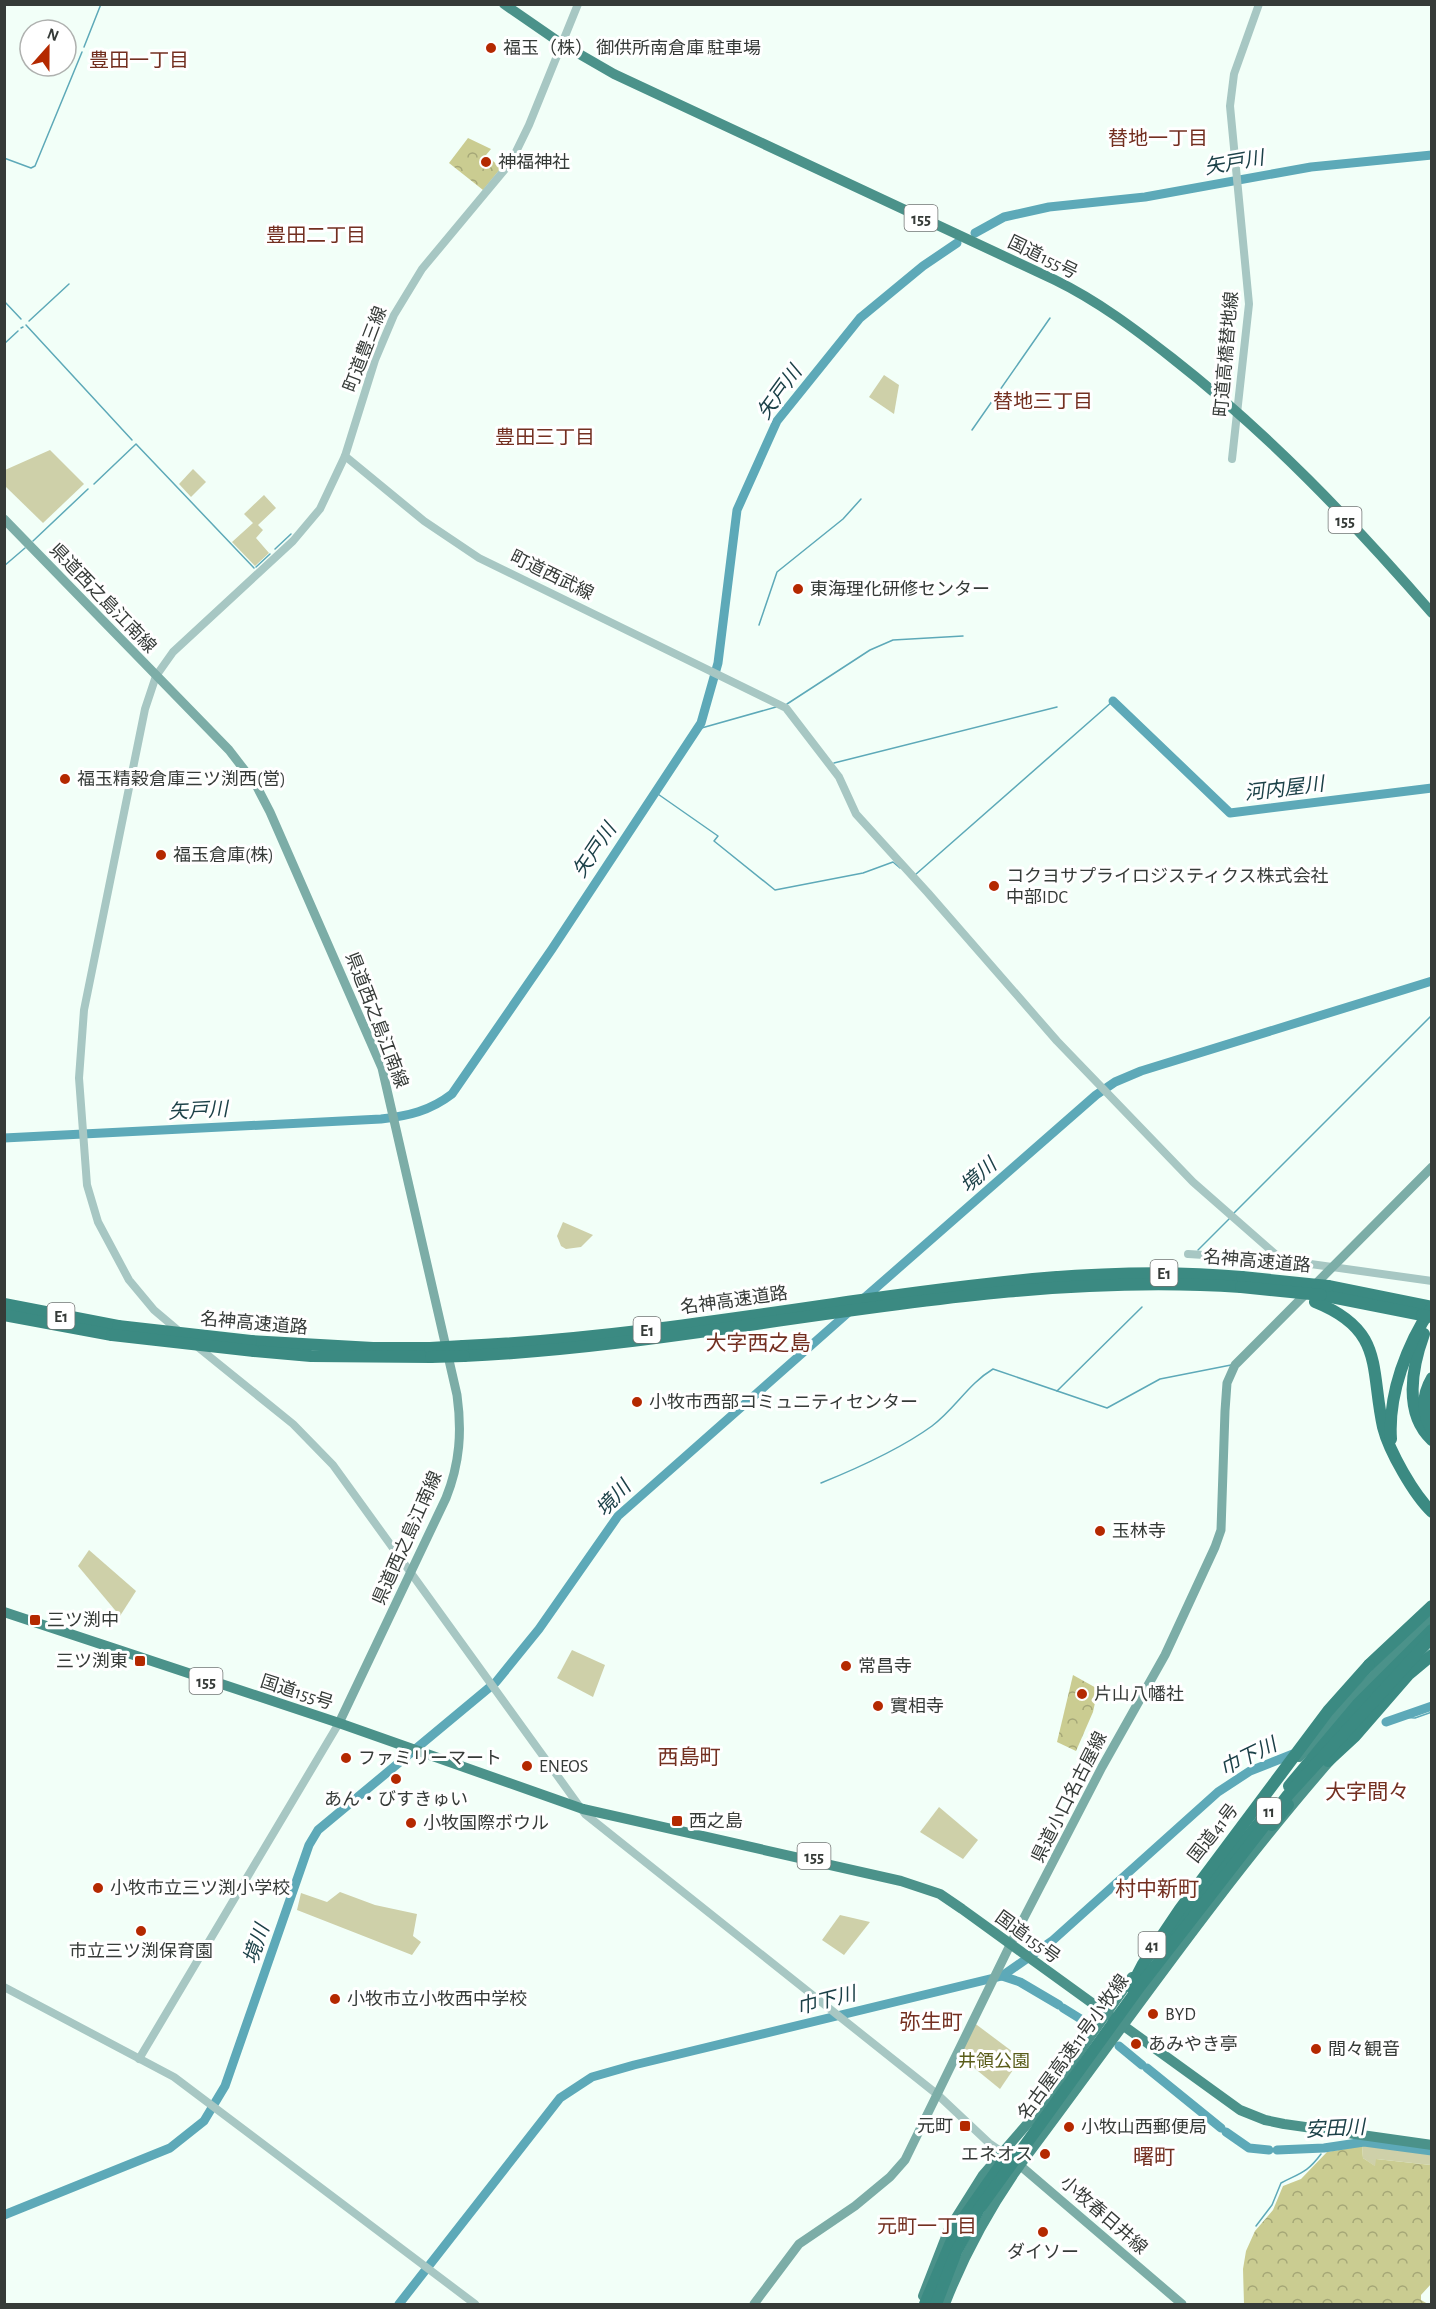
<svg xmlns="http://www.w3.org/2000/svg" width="1436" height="2309" font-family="'Alegreya Sans','Noto Sans JP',sans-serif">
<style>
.green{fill:#ced0a9}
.forest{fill:url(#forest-crowns)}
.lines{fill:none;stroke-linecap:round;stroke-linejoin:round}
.stream{stroke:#5da9b8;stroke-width:1.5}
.river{stroke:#5da9b8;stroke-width:9}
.tertiary{stroke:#a7c7c3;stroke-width:8}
.secondary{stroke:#7cada7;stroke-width:9}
.trunk{stroke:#4b928a;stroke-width:10}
.motorway{stroke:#3b8a82;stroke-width:12}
.motorway-bridge{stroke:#3b8a82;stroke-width:12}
.poi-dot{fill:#b42900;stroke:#fff;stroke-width:2}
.labels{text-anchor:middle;stroke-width:6;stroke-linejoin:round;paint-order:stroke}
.shield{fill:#fff;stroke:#727674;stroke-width:1.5}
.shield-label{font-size:16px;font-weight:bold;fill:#363b38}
.poi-label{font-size:18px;fill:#363b38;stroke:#fff;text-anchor:start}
.street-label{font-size:18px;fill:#363b38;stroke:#fff}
.park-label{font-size:18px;fill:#5a5c19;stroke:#fff}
.neighbourhood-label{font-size:20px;fill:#732f20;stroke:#fff}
.water-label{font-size:20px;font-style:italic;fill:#1c4148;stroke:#fff}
.quarter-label{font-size:21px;fill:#732f20;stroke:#fff}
</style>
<defs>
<pattern id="forest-crowns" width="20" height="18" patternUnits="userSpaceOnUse" patternTransform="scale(1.5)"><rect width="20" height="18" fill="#cacc91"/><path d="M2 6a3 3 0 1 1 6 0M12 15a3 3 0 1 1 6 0" fill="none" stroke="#a5a777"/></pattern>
</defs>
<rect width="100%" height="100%" fill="#f2fff8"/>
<g class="green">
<polygon points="884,375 899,385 894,414 869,397"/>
<polygon points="50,450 84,484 43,523 5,486 5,470"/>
<polygon points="193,469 206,482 191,497 179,484"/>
<polygon points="264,495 276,508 258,525 263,530 256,538 269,553 255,566 232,542 253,523 244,514"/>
<polygon points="563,1222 593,1235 581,1247 566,1249 561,1246 557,1236"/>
<polygon points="89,1550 136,1591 120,1616 78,1566"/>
<polygon points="572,1650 605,1665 593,1697 557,1678"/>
<polygon points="939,1807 978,1840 963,1859 920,1832"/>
<polygon points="340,1892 375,1905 417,1914 413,1936 421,1942 412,1955 297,1910 301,1893 327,1902"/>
<polygon points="840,1915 870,1922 844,1955 822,1940"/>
<polygon points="973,2022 1021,2058 1000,2089 957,2054"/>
<polygon points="1365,2145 1431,2154 1431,2165 1376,2159 1376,2167 1363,2158 1362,2146"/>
</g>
<g class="forest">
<polygon points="468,138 491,149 486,155 501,168 483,190 449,163"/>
<polygon points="1073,1675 1098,1689 1093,1712 1076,1751 1057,1742"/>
<polygon points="1362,2146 1363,2158 1375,2166 1376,2159 1431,2165 1431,2284 1421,2295 1421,2300 1428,2304 1244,2304 1243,2269 1246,2251 1255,2231 1273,2210 1283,2186 1301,2179 1327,2152"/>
</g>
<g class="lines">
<g class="stream">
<polyline points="84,47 101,4"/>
<polyline points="4,158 31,168 35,166 82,52"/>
<polyline points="4,301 21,319"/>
<polyline points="29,321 69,284"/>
<polyline points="26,325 132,440"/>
<polyline points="21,328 23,327"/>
<polyline points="4,344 18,331"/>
<polyline points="972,430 1050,318"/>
<polyline points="94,484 136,444 254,568"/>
<polyline points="33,541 88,489"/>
<polyline points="275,549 291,534"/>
<polyline points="4,566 25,548"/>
<polyline points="256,567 270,554"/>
<polyline points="759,625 777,572 843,519 861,499"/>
<polyline points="787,704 870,650 893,640 963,636"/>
<polyline points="698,729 776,707"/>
<polyline points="834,763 1057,707"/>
<polyline points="655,792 718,836 714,841 775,890 863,873 893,862 900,868"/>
<polyline points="915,875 1113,701"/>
<polyline points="1233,1214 1432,1015"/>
<polyline points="1198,1250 1230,1218"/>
<polyline points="1057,1391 1142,1307"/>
<path d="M821,1483C858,1468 899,1450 932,1426C955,1409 968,1384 993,1369L1107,1408L1160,1379L1231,1365"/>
<polyline points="1400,1717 1415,1718 1432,1712"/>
<path d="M1256,2226L1272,2205L1281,2183C1300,2173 1307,2173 1321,2154"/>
</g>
<g class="river">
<polyline points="975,233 1004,217 1049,207 1145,197 1311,167 1432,155"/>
<polyline points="1113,701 1230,813 1432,788"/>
<path d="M4,1138L381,1119C408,1116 430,1111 452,1094L552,949L701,723L718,663L737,510L777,421L860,318L923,266L957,243"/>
<polyline points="862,1300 1096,1095 1115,1082 1141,1071 1432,981"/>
<polyline points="1386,1722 1432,1706"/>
<polyline points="1002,1976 1020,1982 1059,2005"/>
<polyline points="1063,2008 1092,2026"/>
<polyline points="1119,2046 1142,2065"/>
<polyline points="1147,2068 1221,2128"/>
<polyline points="1226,2132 1249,2148 1269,2150"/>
<polyline points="1277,2150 1324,2148 1364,2142 1432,2151"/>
<polyline points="4,2215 170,2148 204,2121 225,2086 309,1845 318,1830 496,1682 539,1629 618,1516 850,1311"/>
<polyline points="399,2304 560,2098 592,2077 634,2065 1002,1976 1052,1941 1218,1792 1250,1771 1293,1754"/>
</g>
<g class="tertiary">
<polyline points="345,456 424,521 479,558 786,708 839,777 856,814 928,893 1057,1041 1193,1182 1282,1260"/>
<polyline points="1232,459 1249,304 1230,106 1234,74 1259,4"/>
<polyline points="1188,1254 1282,1260 1432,1281"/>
<polyline points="180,1332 154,1310 129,1280 98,1222 87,1185 79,1078 84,1010 145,709 156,676 173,652 293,541 320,509 345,456 375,360 394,315 422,269 511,162 529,125 578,4"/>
<polyline points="194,1344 293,1424 333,1465 585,1814 938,2095 989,2143 1002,2152"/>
<polyline points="4,1987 174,2077 475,2304"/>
<polyline points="139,2059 339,1723"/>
</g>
<g class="secondary">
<path d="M4,519L229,750L256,785L270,812L382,1068L457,1395C462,1431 460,1463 446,1498L339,1723"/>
<polyline points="1016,2162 1182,2304"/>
<polyline points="754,2304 799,2244 855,2206 890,2177 905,2160 1013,1939 1102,1767 1165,1655 1215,1547 1221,1530 1225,1411 1227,1383 1235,1365 1432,1167"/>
</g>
<g class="trunk">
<path d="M504,4L562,44L614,74L1055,280C1098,301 1135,329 1172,358C1268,433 1352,521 1432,613"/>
<polyline points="4,1612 339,1723 583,1809 901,1881 940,1894 962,1909 1240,2110 1265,2120 1284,2124 1432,2145"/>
<polyline points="1299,1757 1380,1669 1432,1619"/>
<polyline points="923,2296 949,2229 983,2175 1035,2115 1132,1977"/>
<path d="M945,2304C964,2255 989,2209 1020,2165C1123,2028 1221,1885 1334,1756"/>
</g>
<g class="motorway">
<polyline points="1328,1286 1432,1307"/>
<polyline points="1321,1295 1422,1315"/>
<path d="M1315,1302C1385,1330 1370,1368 1383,1427C1389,1451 1414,1495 1432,1512"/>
<polyline points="4,1304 118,1326"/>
<polyline points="4,1315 112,1335"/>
<path d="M1424,1334C1412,1367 1403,1413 1432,1440"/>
<polyline points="251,1341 373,1348 430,1348"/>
<path d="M463,1346C595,1340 724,1320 854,1301C982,1283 1113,1265 1242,1277"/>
<polyline points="254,1351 311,1356 431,1357"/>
<path d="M464,1356C724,1344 979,1269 1241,1287"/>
<path d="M1432,1378C1422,1395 1422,1413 1432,1430"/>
<path d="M1391,1439C1388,1394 1407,1344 1432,1307"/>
<polyline points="1369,1665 1432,1606"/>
<polyline points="1289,1786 1357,1705 1432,1630"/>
<polyline points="1272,1825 1288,1805"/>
<polyline points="1158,1950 1263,1818"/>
</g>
<g class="motorway-bridge">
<polyline points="1242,1277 1328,1286"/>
<polyline points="1241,1287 1321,1295"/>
<polyline points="1422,1315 1432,1317"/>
<polyline points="118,1326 251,1341"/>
<polyline points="112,1335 254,1351"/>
<polyline points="430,1348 463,1346"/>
<polyline points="431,1357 464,1356"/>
<polyline points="1328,1761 1355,1736 1408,1675 1432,1655"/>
<polyline points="1131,1987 1143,1964 1180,1909 1328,1711 1369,1665"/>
<polyline points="925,2304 958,2226 1007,2156"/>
<polyline points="936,2304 956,2252 979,2209 1140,1986 1288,1795 1432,1637"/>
</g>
</g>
<g class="poi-dot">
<circle cx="491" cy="48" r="6"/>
<circle cx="486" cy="162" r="6"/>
<circle cx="798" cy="589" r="6"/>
<circle cx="65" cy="779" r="6"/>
<circle cx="161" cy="855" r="6"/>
<circle cx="994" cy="886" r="6"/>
<circle cx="637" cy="1402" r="6"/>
<circle cx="1100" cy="1531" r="6"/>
<rect x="29" y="1614" width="12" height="12" rx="3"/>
<rect x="134" y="1655" width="12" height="12" rx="3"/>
<circle cx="846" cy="1666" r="6"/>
<circle cx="1082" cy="1694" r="6"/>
<circle cx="878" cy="1706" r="6"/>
<circle cx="346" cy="1758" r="6"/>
<circle cx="527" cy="1766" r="6"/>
<circle cx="396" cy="1779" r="6"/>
<rect x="671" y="1815" width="12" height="12" rx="3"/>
<circle cx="411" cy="1823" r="6"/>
<circle cx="98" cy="1888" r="6"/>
<circle cx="141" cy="1931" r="6"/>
<circle cx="335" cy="1999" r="6"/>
<circle cx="1153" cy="2014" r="6"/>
<circle cx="1136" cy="2044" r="6"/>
<circle cx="1316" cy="2049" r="6"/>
<rect x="959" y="2120" width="12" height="12" rx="3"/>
<circle cx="1069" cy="2127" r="6"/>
<circle cx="1045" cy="2154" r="6"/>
<circle cx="1043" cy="2232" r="6"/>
</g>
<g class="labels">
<g class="shield">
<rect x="904.5" y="205" width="33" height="26" rx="4.5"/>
<rect x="1328.5" y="507" width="33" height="26" rx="4.5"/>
<rect x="1150.5" y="1260" width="27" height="26" rx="4.5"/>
<rect x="47.5" y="1303" width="27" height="26" rx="4.5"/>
<rect x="633.5" y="1317" width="27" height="26" rx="4.5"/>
<rect x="189.5" y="1668" width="33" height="26" rx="4.5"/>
<rect x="1257" y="1798" width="24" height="26" rx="4.5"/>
<rect x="797.5" y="1843" width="33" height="26" rx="4.5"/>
<rect x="1138.5" y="1932" width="27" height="26" rx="4.5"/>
</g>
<g class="shield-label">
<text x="921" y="224">155</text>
<text x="1345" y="526">155</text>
<text x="1164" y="1279">E1</text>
<text x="61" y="1322">E1</text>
<text x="647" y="1336">E1</text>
<text x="206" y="1687">155</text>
<text x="1269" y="1817">11</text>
<text x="814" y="1862">155</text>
<text x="1152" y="1951">41</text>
</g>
<g class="poi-label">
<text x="503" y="54">福玉（株） 御供所南倉庫 駐車場</text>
<text x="498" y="168">神福神社</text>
<text x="810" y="595">東海理化研修センター</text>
<text x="77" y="785">福玉精穀倉庫三ツ渕西(営)</text>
<text x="173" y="861">福玉倉庫(株)</text>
<text x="1006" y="882">コクヨサプライロジスティクス株式会社<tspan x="1006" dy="21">中部IDC</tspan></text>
<text x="649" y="1408">小牧市西部コミュニティセンター</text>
<text x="1112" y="1537">玉林寺</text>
<text x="47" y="1626">三ツ渕中</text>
<text x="128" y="1667" text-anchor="end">三ツ渕東</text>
<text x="858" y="1672">常昌寺</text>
<text x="1094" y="1700">片山八幡社</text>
<text x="890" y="1712">實相寺</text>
<text x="358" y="1764">ファミリーマート</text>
<text x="539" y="1772">ENEOS</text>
<text x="396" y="1805" text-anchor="middle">あん・びすきゅい</text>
<text x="689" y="1827">西之島</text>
<text x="423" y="1829">小牧国際ボウル</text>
<text x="110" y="1894">小牧市立三ツ渕小学校</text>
<text x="141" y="1957" text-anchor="middle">市立三ツ渕保育園</text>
<text x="347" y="2005">小牧市立小牧西中学校</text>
<text x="1165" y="2020">BYD</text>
<text x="1148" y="2050">あみやき亭</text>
<text x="1328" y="2055">間々観音</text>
<text x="953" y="2132" text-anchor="end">元町</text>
<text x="1081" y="2133">小牧山西郵便局</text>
<text x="1033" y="2160" text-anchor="end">エネオス</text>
<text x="1043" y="2258" text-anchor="middle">ダイソー</text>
</g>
<g class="street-label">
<text transform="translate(1043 257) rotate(26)" y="6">国道155号</text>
<text transform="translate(365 349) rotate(-69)" y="6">町道豊三線</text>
<text transform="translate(1226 354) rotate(-85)" y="6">町道高橋替地線</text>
<text transform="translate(552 575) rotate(26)" y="6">町道西武線</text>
<text transform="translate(103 598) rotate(46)" y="6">県道西之島江南線</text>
<text transform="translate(377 1020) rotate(69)" y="6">県道西之島江南線</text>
<text transform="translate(1257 1261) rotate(5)" y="6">名神高速道路</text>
<text transform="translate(734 1300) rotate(-8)" y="6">名神高速道路</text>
<text transform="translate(254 1323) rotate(5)" y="6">名神高速道路</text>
<text transform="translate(407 1538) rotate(-66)" y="6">県道西之島江南線</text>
<text transform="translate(297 1692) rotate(18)" y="6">国道155号</text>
<text transform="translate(1069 1797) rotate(-63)" y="6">県道小口名古屋線</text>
<text transform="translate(1213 1833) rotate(-52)" y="6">国道41号</text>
<text transform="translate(1028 1937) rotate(36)" y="6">国道155号</text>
<text transform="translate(1073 2047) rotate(-54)" y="6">名古屋高速11号小牧線</text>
<text transform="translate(1104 2215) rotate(41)" y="6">小牧春日井線</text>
</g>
<g class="park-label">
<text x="994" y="2067">井領公園</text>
</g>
<g class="neighbourhood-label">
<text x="139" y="67">豊田一丁目</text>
<text x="1158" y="145">替地一丁目</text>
<text x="316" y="242">豊田二丁目</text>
<text x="1043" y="408">替地三丁目</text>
<text x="545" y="444">豊田三丁目</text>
<text x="927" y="2233">元町一丁目</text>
</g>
<g class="water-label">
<text transform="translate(1234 162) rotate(-10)" y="7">矢戸川</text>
<text transform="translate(779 392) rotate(-54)" y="7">矢戸川</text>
<text transform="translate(1284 788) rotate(-7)" y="7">河内屋川</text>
<text transform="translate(594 850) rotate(-56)" y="7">矢戸川</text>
<text transform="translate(198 1110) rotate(-3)" y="7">矢戸川</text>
<text transform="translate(978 1175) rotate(-41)" y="7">境川</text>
<text transform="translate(613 1498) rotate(-47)" y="7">境川</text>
<text transform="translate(1248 1756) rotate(-26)" y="7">巾下川</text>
<text transform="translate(256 1944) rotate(-71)" y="7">境川</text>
<text transform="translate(826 2000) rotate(-14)" y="7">巾下川</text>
<text transform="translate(1335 2128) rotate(-3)" y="7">安田川</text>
</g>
<g class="quarter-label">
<text x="758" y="1350">大字西之島</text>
<text x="689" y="1764">西島町</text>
<text x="1367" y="1799">大字間々</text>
<text x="1157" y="1896">村中新町</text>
<text x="931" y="2029">弥生町</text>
<text x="1154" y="2164">曙町</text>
</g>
</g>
<rect width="1436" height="2309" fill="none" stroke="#363b38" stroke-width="12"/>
<g transform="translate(48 48) rotate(21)"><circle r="28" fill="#ffffff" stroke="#afb1af" stroke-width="1.5"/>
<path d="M0-4.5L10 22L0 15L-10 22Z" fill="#b42900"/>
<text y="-9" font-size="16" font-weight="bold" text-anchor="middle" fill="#363b38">N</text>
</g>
</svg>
